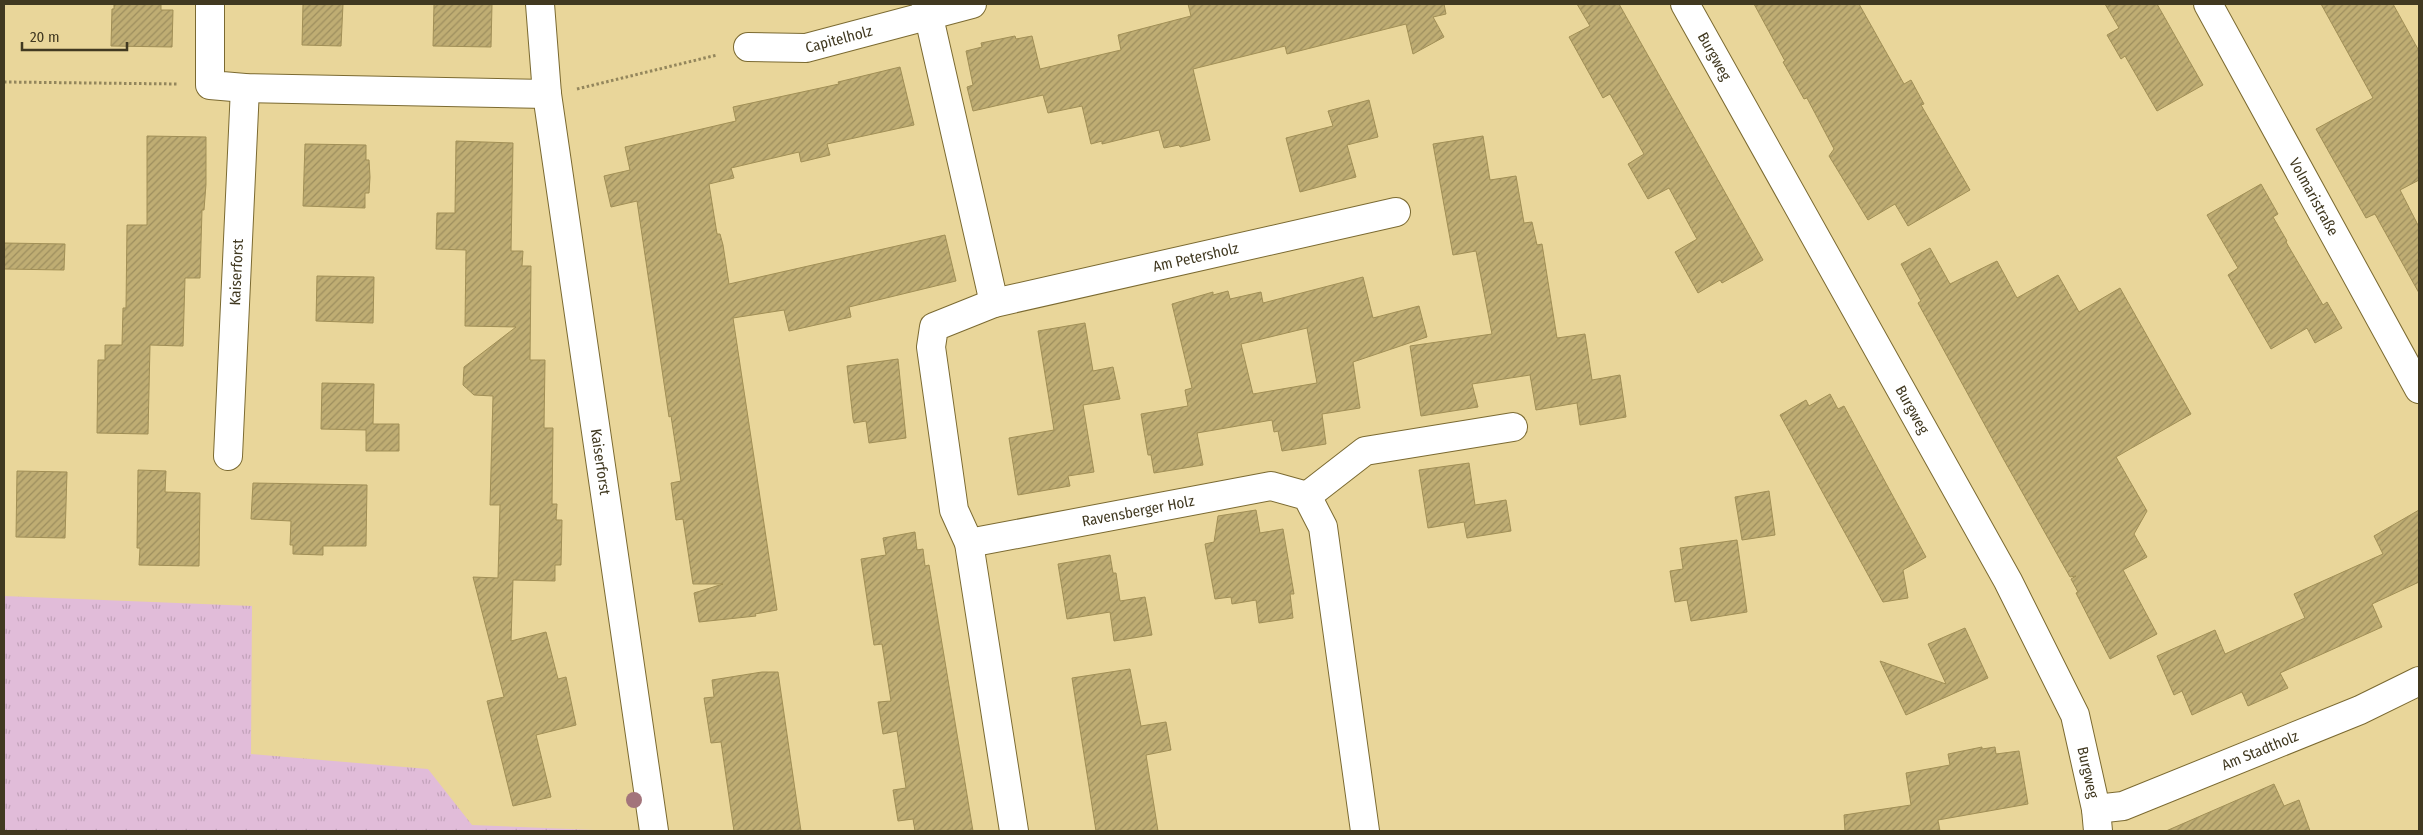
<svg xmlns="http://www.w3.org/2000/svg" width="2423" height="835" font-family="'Fira Sans Condensed',sans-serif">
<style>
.grass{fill:url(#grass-tufts)}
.building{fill:url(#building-hatch);stroke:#a18f56;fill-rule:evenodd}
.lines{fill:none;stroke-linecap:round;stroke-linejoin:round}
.street-casing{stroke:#7b6a31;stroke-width:30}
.path{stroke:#93865c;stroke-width:3;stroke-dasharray:2.5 2.5;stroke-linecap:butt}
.street{stroke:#fff;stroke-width:28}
.tree{fill:#a3747b}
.labels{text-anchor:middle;stroke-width:4.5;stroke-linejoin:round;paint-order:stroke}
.street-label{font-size:15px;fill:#413921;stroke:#e9d69a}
</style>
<defs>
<pattern id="grass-tufts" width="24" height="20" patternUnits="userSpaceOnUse" patternTransform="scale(1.25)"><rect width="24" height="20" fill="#e1bcd9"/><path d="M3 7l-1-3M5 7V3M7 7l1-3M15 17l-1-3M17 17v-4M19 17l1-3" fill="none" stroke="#c2a2ba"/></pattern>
<pattern id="building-hatch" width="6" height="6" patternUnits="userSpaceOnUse" patternTransform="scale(1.25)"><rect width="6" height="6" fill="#bfad73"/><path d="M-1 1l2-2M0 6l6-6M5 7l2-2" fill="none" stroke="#9d8e5e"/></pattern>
</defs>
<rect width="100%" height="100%" fill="#e9d69a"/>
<polygon class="grass" points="4,596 252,606 251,754 428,769 472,825 619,831 4,831"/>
<g class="building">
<polygon points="114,4 161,4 161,10 173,10 172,47 111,46 112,9 114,9"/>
<polygon points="303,4 343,4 341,46 302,45"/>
<polygon points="434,4 492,4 491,47 433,46"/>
<polygon points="1188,4 1444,4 1446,14 1433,17 1444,37 1413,54 1406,24 1287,54 1285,46 1193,69 1210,140 1180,147 1179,145 1164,148 1159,130 1102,144 1102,141 1091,144 1082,106 1048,113 1043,95 973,111 967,87 973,85 966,51 982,47 981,43 1015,36 1016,39 1032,36 1040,69 1121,50 1118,35 1191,16"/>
<polygon points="1577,4 1619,4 1763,260 1722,283 1720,280 1698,293 1675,252 1697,239 1669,188 1648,199 1628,164 1644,154 1610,94 1603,98 1569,37 1590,26"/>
<polygon points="1754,4 1859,4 1904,84 1911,80 1924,104 1921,105 1970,190 1908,226 1895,204 1868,220 1829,156 1834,149 1807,98 1804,99 1783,62 1785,61"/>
<polygon points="2105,4 2157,4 2203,85 2157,111 2125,56 2121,59 2107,35 2119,28"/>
<polygon points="2321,4 2393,4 2419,51 2419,180 2400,190 2419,227 2419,293 2375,214 2366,218 2316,129 2373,98"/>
<polygon points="900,67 914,125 827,144 830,155 801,162 799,152 731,168 734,178 709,184 717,234 720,234 723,245 729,284 945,235 956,281 849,307 851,317 789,331 784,310 733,318 777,610 755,614 756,616 699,622 694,593 723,584 693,584 683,519 676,520 671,483 681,481 671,416 669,417 637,201 611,207 604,176 630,170 625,147 736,121 733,107 839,84 838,82"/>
<polygon points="1369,100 1378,137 1347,145 1356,177 1300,192 1286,138 1333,126 1328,111"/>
<polygon points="147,136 206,137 206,184 204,210 202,210 200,278 185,278 183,346 150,345 148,434 97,433 98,360 105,360 105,345 122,345 123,308 126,308 127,225 147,225"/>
<polygon points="1483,136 1490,180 1516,176 1524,223 1532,222 1537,245 1542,244 1557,338 1585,334 1592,380 1620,375 1626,417 1580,425 1577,403 1536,410 1530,375 1472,384 1478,407 1421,416 1410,346 1492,334 1476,251 1453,255 1433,144"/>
<polygon points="456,141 513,143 511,251 523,251 522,266 531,266 530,360 545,360 544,428 553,428 552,504 557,504 556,520 562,520 561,565 555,565 555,581 513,580 511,641 546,632 558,679 566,677 576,725 536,735 551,797 513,806 487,701 504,697 473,577 498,578 500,505 490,505 493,396 474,395 463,385 464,367 516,327 465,326 466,250 436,249 437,213 455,213"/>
<polygon points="305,144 366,145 366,160 369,160 370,177 369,193 365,193 365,208 303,206"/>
<polygon points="2261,184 2278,214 2273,217 2287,241 2286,242 2323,305 2327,302 2342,328 2315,343 2307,328 2271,349 2228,275 2238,268 2207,215"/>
<polygon points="4,243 65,244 64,270 4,269"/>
<polygon points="1930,248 1950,284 1997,261 2017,298 2058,275 2079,312 2120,288 2191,414 2116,457 2147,511 2134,534 2147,557 2123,570 2157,634 2110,659 2076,593 2078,592 2071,579 2076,576 2070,577 2004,460 1918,303 1921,301 1901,264"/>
<polygon points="317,276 374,277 373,323 316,321"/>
<path d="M1363,277L1373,318L1419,306L1427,337L1353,362L1360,408L1322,414L1326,444L1282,451L1278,431L1274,432L1272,420L1197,433L1203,465L1154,473L1151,455H1148L1141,414L1188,406L1185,390L1192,388L1172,304L1213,292V295L1228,291L1230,299L1261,292L1263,303ZM1307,328L1317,383L1253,394L1241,344Z"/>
<polygon points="1085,323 1093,371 1113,367 1120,399 1083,405 1094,472 1068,476 1070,486 1018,495 1009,438 1054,430 1038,331"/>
<polygon points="898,359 906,438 869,443 866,421 854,423 853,419 847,366"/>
<polygon points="322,383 374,384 373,424 399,424 399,451 366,451 366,430 321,429"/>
<polygon points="1830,394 1838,409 1844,406 1926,557 1903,570 1908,598 1883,602 1780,415 1806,400 1809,406"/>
<polygon points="1469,463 1475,505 1506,500 1511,531 1467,538 1464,522 1428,528 1419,470"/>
<polygon points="138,470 166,471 165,492 200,493 199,566 139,565 140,548 137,548"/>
<polygon points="17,471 67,472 65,538 16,537"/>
<polygon points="253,483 367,485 366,546 323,546 323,555 293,554 293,545 290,545 291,521 251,519"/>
<polygon points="1769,491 1775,535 1742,540 1735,497"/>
<polygon points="1256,510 1260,533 1283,529 1294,594 1290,594 1293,618 1259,623 1256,600 1232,604 1231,597 1215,599 1205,544 1214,542 1218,516"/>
<polygon points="2419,510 2419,582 2372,604 2382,627 2280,673 2288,688 2248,706 2242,692 2192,715 2182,691 2174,695 2157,656 2215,630 2225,654 2305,618 2294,594 2383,554 2374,536"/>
<polygon points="915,532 917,550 923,549 925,566 929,565 973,831 915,831 913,819 898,821 893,790 906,788 897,731 883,734 878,702 891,701 882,644 874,645 861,559 886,555 883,538"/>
<polygon points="1737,540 1747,612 1691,621 1687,600 1675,602 1670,571 1683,569 1680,548"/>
<polygon points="1110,555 1113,573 1116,573 1120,601 1145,597 1152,635 1114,641 1110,612 1067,619 1058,564"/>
<polygon points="1965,628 1988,678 1906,715 1880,661 1946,684 1928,644"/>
<polygon points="1130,669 1141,726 1166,722 1171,750 1146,755 1158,831 1096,831 1072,678"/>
<polygon points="762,672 778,672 801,831 734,831 721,742 711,743 704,698 714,697 712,680"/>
<polygon points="1982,747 1982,749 1995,747 1996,754 2019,751 2028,804 1938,820 1940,831 1845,831 1844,815 1911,805 1906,773 1950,765 1948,754"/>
<polygon points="2274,784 2284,806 2299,800 2310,831 2166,831"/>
</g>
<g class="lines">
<g class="street-casing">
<g id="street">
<polyline points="210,4 210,85 245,88 547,94"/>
<path id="s1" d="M540,4L547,94L654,831"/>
<polyline points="926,4 994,303"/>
<path id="s2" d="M1685,4L2008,581L2075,715L2096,809L2098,831"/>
<path id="s3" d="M2208,4L2419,389"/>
<path id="s4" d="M748,47L806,48L972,4"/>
<path id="s5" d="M228,456L245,88"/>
<polyline points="1307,496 1365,451 1513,427"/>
<path id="s6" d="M969,543L1271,486L1307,496L1323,527L1365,831"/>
<path id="s7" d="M2096,809L2123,806L2360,710L2419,681"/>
<path id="s8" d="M1014,831L969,543L954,510L931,347L934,327L994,303L1396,212"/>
</g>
</g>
<g class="path">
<polyline points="4,82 178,84"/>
<polyline points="577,89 717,55"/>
</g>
<use href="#street" class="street"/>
</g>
<circle class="tree" cx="634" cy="800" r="8"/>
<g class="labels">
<g class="street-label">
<text dy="5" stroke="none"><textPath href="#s4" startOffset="92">Capitelholz</textPath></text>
<text dy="5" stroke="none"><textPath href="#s2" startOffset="60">Burgweg</textPath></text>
<text dy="5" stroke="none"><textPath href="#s3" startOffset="220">Volmaristraße</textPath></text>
<text dy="5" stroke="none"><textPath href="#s8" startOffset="784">Am Petersholz</textPath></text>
<text dy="5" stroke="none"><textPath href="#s5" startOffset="184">Kaiserforst</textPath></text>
<text dy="5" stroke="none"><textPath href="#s2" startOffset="465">Burgweg</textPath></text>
<text dy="5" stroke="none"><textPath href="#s1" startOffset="462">Kaiserforst</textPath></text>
<text dy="5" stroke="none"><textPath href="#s6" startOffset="172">Ravensberger Holz</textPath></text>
<text dy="5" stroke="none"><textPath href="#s7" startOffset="175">Am Stadtholz</textPath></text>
<text dy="5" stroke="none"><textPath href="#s2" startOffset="870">Burgweg</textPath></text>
</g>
</g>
<rect width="2423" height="835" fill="none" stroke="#413921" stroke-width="10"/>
<path d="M22 42v8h105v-8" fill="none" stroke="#413921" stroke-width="2.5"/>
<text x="30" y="42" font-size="15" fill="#413921" stroke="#e9d69a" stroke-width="4" paint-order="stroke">20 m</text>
</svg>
